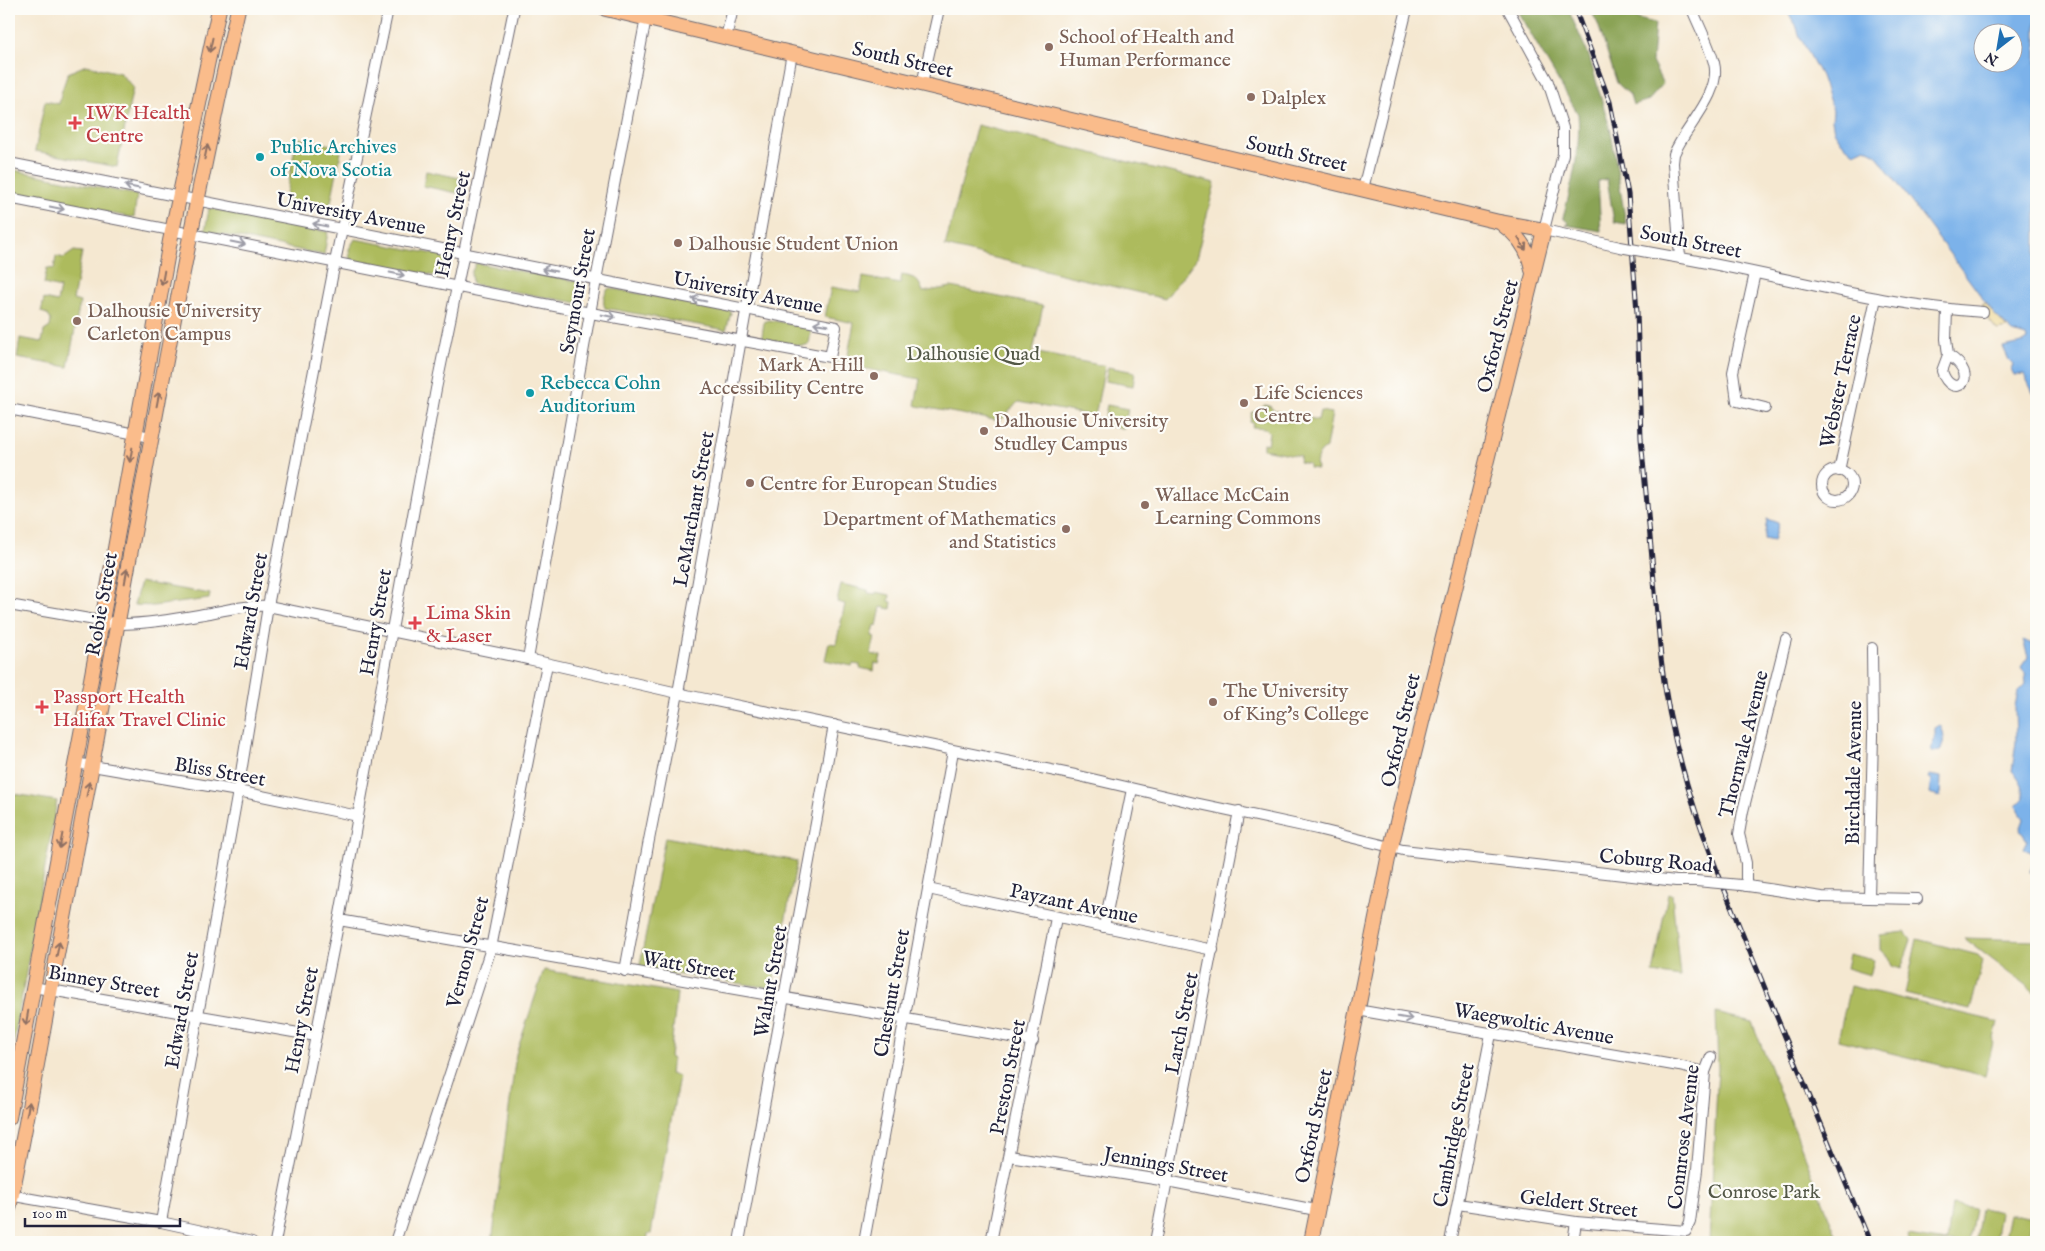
<svg xmlns="http://www.w3.org/2000/svg" width="2045" height="1251" font-family="'IM FELL English',serif">
<style>
.green{fill:#adbb5d;stroke:#686e4c}
.forest{fill:#8aa354;stroke:#566248}
.sand{fill:#eeda9e;stroke:#887e6c}
.water{fill:#7cb2ea;stroke:#4f6a92;fill-rule:evenodd}
.lines{fill:none;stroke-linecap:round;stroke-linejoin:round}
.minor-casing{stroke:#6c6770;stroke-width:12}
.major-casing{stroke:#6c6770;stroke-width:16}
.minor{stroke:#fff;stroke-width:10}
.major{stroke:#fabc8b;stroke-width:14}
.rail-casing{stroke:#22223b;stroke-width:5}
.rail{stroke:#fdfcf7;stroke-width:3;stroke-dasharray:9;stroke-linecap:butt}
.minor-bridge-casing{stroke:#6c6770;stroke-width:12;stroke-linecap:butt}
.minor-bridge{stroke:#fff;stroke-width:10}
.oneway{stroke:#8e6f63}
.oneway2{stroke:#9c9ca7}
.education-dot{fill:#8d6e63;stroke:#fdfcf7;stroke-width:2}
.health-dot{fill:#e0444e;stroke:#fdfcf7;stroke-width:2}
.culture-dot{fill:#0f9aa8;stroke:#fdfcf7;stroke-width:2}
.labels{text-anchor:middle;stroke-width:4.5;stroke-linejoin:round;paint-order:stroke}
.education-label{font-size:20px;fill:#785e54;stroke:#fdfcf7;text-anchor:start}
.street-label{font-size:20px;fill:#22223b;stroke:#fdfcf7}
.health-label{font-size:20px;fill:#be3a42;stroke:#fdfcf7;text-anchor:start}
.culture-label{font-size:20px;fill:#0d838f;stroke:#fdfcf7;text-anchor:start}
.park-label{font-size:20px;fill:#535847;stroke:#fdfcf7}
</style>
<rect width="100%" height="100%" fill="#fdfcf7"/>
<filter id="ink" filterUnits="userSpaceOnUse"><feTurbulence type="fractalNoise" baseFrequency=".02" numOctaves="2"/><feDisplacementMap in="SourceGraphic" scale="10" xChannelSelector="R" yChannelSelector="G"/><feConvolveMatrix kernelMatrix="1 2 1 2 8 2 1 2 1" color-interpolation-filters="sRGB"/></filter>
<filter id="wash" filterUnits="userSpaceOnUse"><feTurbulence type="fractalNoise" baseFrequency=".0096" numOctaves="4" result="noise"/><feDisplacementMap in="SourceGraphic" scale="20" xChannelSelector="R" yChannelSelector="G"/><feGaussianBlur stdDeviation="1.12" result="paint"/><feColorMatrix in="noise" values="0 0 0 0 0 0 0 0 0 0 0 0 0 0 0 0 0 1.4 0 .05"/><feComposite in="paint" operator="in"/></filter>
<g filter="url(#wash)">
<rect width="100%" height="100%" fill="#f5e8d1"/>
<g class="green">
<polygon points="86,65 120,73 133,87 117,167 35,151 45,101 59,104 62,90 68,73"/>
<polygon points="977,125 1215,183 1196,259 1165,299 945,246"/>
<polygon points="297,138 342,147 329,212 284,203"/>
<polygon points="9,169 137,195 134,218 9,193"/>
<polygon points="426,171 465,179 462,194 423,186"/>
<polygon points="209,208 328,232 324,255 205,231"/>
<polygon points="355,239 445,256 447,259 444,275 440,277 350,260 349,249"/>
<polygon points="74,251 82,252 73,300 80,302 68,367 17,358 20,338 42,342 44,331 50,327 51,320 47,314 41,312 44,299 57,302 60,288 44,284 47,268 54,269 56,256 64,258"/>
<polygon points="476,263 582,282 578,303 472,284 471,273"/>
<path d="M902,275C915,277 919,280 923,292L951,287L1043,306L1033,352L1105,366L1095,416L1018,402L1000,421L917,406L915,405L920,379L846,365L854,323L825,317L831,287L860,292L863,277L900,284Z"/>
<path d="M609,288L729,310L731,313L726,330L605,308C602,301 604,293 609,288Z"/>
<polygon points="769,320 809,327 811,332 809,344 803,346 765,339 762,336 764,322"/>
<polygon points="1108,367 1135,372 1133,386 1105,381"/>
<polygon points="1107,405 1128,409 1124,429 1103,425"/>
<path d="M1265,405L1270,406L1273,410L1280,412V414L1299,418V416L1318,420L1320,411L1332,413L1326,448C1318,453 1315,460 1317,469L1309,468V464L1299,462L1300,456L1263,449V443L1267,444L1269,432L1265,428L1252,427L1253,423L1250,422L1252,413Z"/>
<polygon points="140,582 210,594 209,599 153,606 134,605"/>
<polygon points="841,584 868,590 868,593 876,594 876,592 890,595 889,601 892,602 891,609 881,607 877,626 875,625 872,636 875,637 871,654 881,656 879,664 875,663 874,671 860,668 860,665 853,664 852,666 825,660 829,643 836,644 845,604 837,602"/>
<polygon points="9,793 57,801 9,1067"/>
<polygon points="665,837 797,861 772,988 639,969"/>
<polygon points="1668,893 1672,894 1680,977 1653,973"/>
<polygon points="1905,932 1911,940 1901,969 1892,966 1888,957 1880,950 1880,935"/>
<polygon points="1964,938 2036,940 2036,993"/>
<polygon points="1917,939 1978,955 1983,961 1970,1010 1905,994"/>
<polygon points="1849,954 1874,960 1870,975 1846,968"/>
<polygon points="544,970 677,993 670,1058 672,1059 670,1074 679,1076 651,1234 648,1234 647,1242 492,1242 516,1054"/>
<polygon points="1850,986 1998,1022 1985,1076 1838,1040"/>
<polygon points="1716,1013 1752,1022 1839,1242 1709,1242 1718,1068"/>
<polygon points="1952,1204 1975,1208 1969,1242 1910,1242 1907,1235 1947,1241"/>
<polygon points="1981,1208 2000,1212 1995,1242 1976,1242"/>
<polygon points="2009,1213 2032,1218 2027,1242 2003,1242"/>
</g>
<g class="forest">
<path d="M1516,9H1568L1589,56L1611,132L1626,224L1614,222L1607,179L1598,181L1601,231L1566,225L1569,224L1563,218C1572,183 1581,150 1578,114Z"/>
<polygon points="1590,9 1631,9 1638,19 1655,23 1652,62 1663,84 1649,100 1633,105 1630,95 1617,83 1598,24"/>
</g>
<polygon class="sand" points="1986,303 2007,328 1997,330 1983,312 1982,305"/>
<g class="water">
<path d="M1785,9H2036V399L2024,374L2014,375L2011,369L2013,364L2009,360L2003,347L2022,343L2027,340L2026,336L2013,332L1995,315L1875,153L1865,148L1854,153L1842,143L1834,131L1832,120L1833,111L1821,76L1800,37L1796,25ZM1982,32H2012V62H1982Z"/>
<polygon points="1767,519 1778,523 1773,541 1764,539"/>
<path d="M2023,640L2032,644L2036,642V877L2030,872L2033,864V854L2023,848L2027,840L2020,830L2024,819L2016,806L2024,798C2023,786 2021,779 2012,771L2016,742L2015,706L2018,692L2026,684L2025,673L2021,667L2028,657Z"/>
<path d="M1940,725C1945,733 1945,742 1940,751L1933,752L1931,748L1935,738V728Z"/>
<polygon points="1929,775 1941,777 1940,797 1929,794 1931,779 1928,778"/>
</g>
</g>
<g filter="url(#ink)">
<g class="lines">
<g class="minor-casing">
<g id="minor">
<polyline points="1508,9 1548,82 1563,128 1563,154 1544,230 1620,247"/>
<polyline points="726,37 733,9"/>
<polyline points="922,84 939,9"/>
<polyline points="9,163 836,327 830,357 580,311 9,198"/>
<polyline points="1363,189 1407,9"/>
<path d="M1669,256C1774,273 1876,305 1983,312"/>
<path d="M1680,258L1673,163L1674,154C1685,127 1722,94 1714,63C1709,45 1699,26 1692,9"/>
<polyline points="1755,273 1733,372 1737,401 1765,408"/>
<path d="M1947,310L1946,339L1948,355L1942,371C1952,403 1984,377 1948,355"/>
<polyline points="9,409 151,437"/>
<circle cx="1837" cy="485" r="15"/>
<polyline points="1839,471 1876,298"/>
<path d="M9,605L118,624C149,624 180,618 210,613C230,609 248,605 268,606L528,659L691,696L1075,775L1195,803L1317,829L1403,850L1676,881H1696"/>
<polyline points="528,659 596,280 646,18"/>
<polyline points="75,763 238,791 358,816"/>
<polyline points="1741,885 1822,897 1917,899"/>
<polyline points="1746,886 1746,863 1739,834 1743,811 1786,639"/>
<polyline points="928,889 1213,950"/>
<polyline points="1869,898 1873,736 1872,648"/>
<polyline points="339,920 1033,1041"/>
<polyline points="1104,927 1132,789"/>
<polyline points="625,971 649,840 678,693 792,53"/>
<polyline points="33,987 316,1036"/>
<polyline points="1357,1010 1679,1066 1705,1072"/>
<polyline points="1009,1156 1167,1181 1316,1210"/>
<polyline points="9,1195 161,1222 252,1242"/>
<polyline points="1458,1204 1576,1222 1686,1231 1690,1222 1697,1170 1705,1072 1711,1057"/>
<polyline points="161,1222 238,791 268,606 335,262 388,9"/>
<polyline points="275,1242 339,920 436,389 514,9"/>
<polyline points="395,1242 491,948 547,664"/>
<polyline points="739,1242 834,725"/>
<polyline points="864,1242 953,751"/>
<polyline points="991,1242 1056,918"/>
<polyline points="1155,1242 1239,811"/>
<polyline points="1450,1242 1491,1034"/>
<polyline points="1573,1242 1576,1222"/>
</g>
</g>
<g class="major-casing">
<g id="major">
<polyline points="606,9 1499,222 1544,230 1388,859 1311,1242"/>
<path d="M1503,225C1519,236 1529,250 1532,270"/>
<polyline points="9,1118 102,621 170,241 219,9"/>
<path d="M9,1208C30,1110 46,1011 65,913C121,611 171,308 238,9"/>
</g>
</g>
<use href="#minor" class="minor"/>
<use href="#major" class="major"/>
<g class="rail-casing">
<path id="rail" d="M1575,9L1610,102L1628,194L1637,312L1641,438L1661,658C1673,770 1714,866 1757,969C1794,1060 1832,1151 1870,1242"/>
</g>
<use href="#rail" class="rail"/>
<g class="minor-bridge-casing">
<g id="minor-bridge">
<polyline points="1620,247 1669,256"/>
<polyline points="1696,881 1741,885"/>
</g>
</g>
<use href="#minor-bridge" class="minor-bridge"/>
</g>
<defs><path id="oneway-shaft" d="M-6 0H5M1.5-3L5.5 0L1.5 3" fill="none" stroke-width="1.6" stroke-linecap="round" stroke-linejoin="round" transform="scale(1.25)"/></defs>
<g class="oneway">
<use href="#oneway-shaft" transform="translate(211 45) rotate(102)"/>
<use href="#oneway-shaft" transform="translate(206 152) rotate(-78)"/>
<use href="#oneway-shaft" transform="translate(1522 244) rotate(57)"/>
<use href="#oneway-shaft" transform="translate(163 278) rotate(100)"/>
<use href="#oneway-shaft" transform="translate(158 399) rotate(-79)"/>
<use href="#oneway-shaft" transform="translate(131 455) rotate(100)"/>
<use href="#oneway-shaft" transform="translate(126 576) rotate(-80)"/>
<use href="#oneway-shaft" transform="translate(88 789) rotate(-79)"/>
<use href="#oneway-shaft" transform="translate(61 841) rotate(101)"/>
<use href="#oneway-shaft" transform="translate(58 949) rotate(-79)"/>
<use href="#oneway-shaft" transform="translate(27 1018) rotate(100)"/>
<use href="#oneway-shaft" transform="translate(28 1109) rotate(-79)"/>
</g>
<g class="oneway2">
<use href="#oneway-shaft" transform="translate(132 187) rotate(-169)"/>
<use href="#oneway-shaft" transform="translate(57 208) rotate(11)"/>
<use href="#oneway-shaft" transform="translate(320 225) rotate(-168)"/>
<use href="#oneway-shaft" transform="translate(238 243) rotate(11)"/>
<use href="#oneway-shaft" transform="translate(549 270) rotate(-169)"/>
<use href="#oneway-shaft" transform="translate(397 274) rotate(11)"/>
<use href="#oneway-shaft" transform="translate(699 300) rotate(-169)"/>
<use href="#oneway-shaft" transform="translate(608 316) rotate(11)"/>
<use href="#oneway-shaft" transform="translate(821 324) rotate(-170)"/>
<use href="#oneway-shaft" transform="translate(1405 1018) rotate(10)"/>
</g>
</g>
<g class="education-dot">
<circle cx="1049" cy="47" r="5"/>
<circle cx="1251" cy="97" r="5"/>
<circle cx="678" cy="243" r="5"/>
<circle cx="77" cy="321" r="5"/>
<circle cx="874" cy="376" r="5"/>
<circle cx="1244" cy="403" r="5"/>
<circle cx="984" cy="431" r="5"/>
<circle cx="750" cy="483" r="5"/>
<circle cx="1145" cy="505" r="5"/>
<circle cx="1066" cy="529" r="5"/>
<circle cx="1213" cy="702" r="5"/>
</g>
<g class="health-dot">
<path d="M72.5 115.5h5v5h5v5h-5v5h-5v-5h-5v-5h5z"/>
<path d="M412.5 615.5h5v5h5v5h-5v5h-5v-5h-5v-5h5z"/>
<path d="M39.5 699.5h5v5h5v5h-5v5h-5v-5h-5v-5h5z"/>
</g>
<g class="culture-dot">
<circle cx="260" cy="157" r="5"/>
<circle cx="530" cy="393" r="5"/>
</g>
<g class="labels">
<g class="education-label">
<text x="1059" y="43">School of Health and<tspan x="1059" dy="23">Human Performance</tspan></text>
<text x="1261" y="104">Dalplex</text>
<text x="688" y="250">Dalhousie Student Union</text>
<text x="87" y="317">Dalhousie University<tspan x="87" dy="23">Carleton Campus</tspan></text>
<text x="864" y="371" text-anchor="end">Mark A. Hill<tspan x="864" dy="23">Accessibility Centre</tspan></text>
<text x="1254" y="399">Life Sciences<tspan x="1254" dy="23">Centre</tspan></text>
<text x="994" y="427">Dalhousie University<tspan x="994" dy="23">Studley Campus</tspan></text>
<text x="760" y="490">Centre for European Studies</text>
<text x="1155" y="501">Wallace McCain<tspan x="1155" dy="23">Learning Commons</tspan></text>
<text x="1056" y="525" text-anchor="end">Department of Mathematics<tspan x="1056" dy="23">and Statistics</tspan></text>
<text x="1223" y="697">The University<tspan x="1223" dy="23">of King's College</tspan></text>
</g>
<g class="street-label">
<text transform="translate(903 59) rotate(13)" y="7">South Street</text>
<text transform="translate(1297 153) rotate(13)" y="7">South Street</text>
<text transform="translate(351 213) rotate(11)" y="7">University Avenue</text>
<text transform="translate(452 224) rotate(-78)" y="7">Henry Street</text>
<text transform="translate(1691 241) rotate(11)" y="7">South Street</text>
<text transform="translate(577 291) rotate(-80)" y="7">Seymour Street</text>
<text transform="translate(748 292) rotate(11)" y="7">University Avenue</text>
<text transform="translate(1497 336) rotate(-76)" y="7">Oxford Street</text>
<text transform="translate(1840 381) rotate(-78)" y="7">Webster Terrace</text>
<text transform="translate(693 509) rotate(-80)" y="7">LeMarchant Street</text>
<text transform="translate(101 604) rotate(-80)" y="7">Robie Street</text>
<text transform="translate(250 611) rotate(-80)" y="7">Edward Street</text>
<text transform="translate(375 622) rotate(-80)" y="7">Henry Street</text>
<text transform="translate(1400 730) rotate(-77)" y="7">Oxford Street</text>
<text transform="translate(1743 744) rotate(-76)" y="7">Thornvale Avenue</text>
<text transform="translate(220 771) rotate(10)" y="7">Bliss Street</text>
<text transform="translate(1853 773) rotate(-89)" y="7">Birchdale Avenue</text>
<text transform="translate(1656 860) rotate(5)" y="7">Coburg Road</text>
<text transform="translate(1074 903) rotate(12)" y="7">Payzant Avenue</text>
<text transform="translate(467 952) rotate(-75)" y="7">Vernon Street</text>
<text transform="translate(689 965) rotate(10)" y="7">Watt Street</text>
<text transform="translate(104 981) rotate(10)" y="7">Binney Street</text>
<text transform="translate(770 981) rotate(-80)" y="7">Walnut Street</text>
<text transform="translate(891 993) rotate(-80)" y="7">Chestnut Street</text>
<text transform="translate(181 1010) rotate(-80)" y="7">Edward Street</text>
<text transform="translate(301 1020) rotate(-79)" y="7">Henry Street</text>
<text transform="translate(1181 1023) rotate(-79)" y="7">Larch Street</text>
<text transform="translate(1534 1023) rotate(10)" y="7">Waegwoltic Avenue</text>
<text transform="translate(1007 1077) rotate(-79)" y="7">Preston Street</text>
<text transform="translate(1313 1126) rotate(-78)" y="7">Oxford Street</text>
<text transform="translate(1453 1135) rotate(-79)" y="7">Cambridge Street</text>
<text transform="translate(1683 1137) rotate(-83)" y="7">Connrose Avenue</text>
<text transform="translate(1166 1164) rotate(10)" y="7">Jennings Street</text>
<text transform="translate(1579 1203) rotate(7)" y="7">Geldert Street</text>
</g>
<g class="health-label">
<text x="86" y="119">IWK Health<tspan x="86" dy="23">Centre</tspan></text>
<text x="426" y="619">Lima Skin<tspan x="426" dy="23">&amp; Laser</tspan></text>
<text x="53" y="703">Passport Health<tspan x="53" dy="23">Halifax Travel Clinic</tspan></text>
</g>
<g class="culture-label">
<text x="270" y="153">Public Archives<tspan x="270" dy="23">of Nova Scotia</tspan></text>
<text x="540" y="389">Rebecca Cohn<tspan x="540" dy="23">Auditorium</tspan></text>
</g>
<g class="park-label">
<text x="973" y="360">Dalhousie Quad</text>
<text x="1764" y="1198">Conrose Park</text>
</g>
</g>
<rect width="2045" height="1251" fill="none" stroke="#fdfcf7" stroke-width="30"/>
<g transform="translate(1998 48) rotate(211)"><circle r="24" fill="#fdfcf7" stroke="#a5a5ac"/>
<path d="M0-4L9 19L0 12L-9 19Z" fill="#1f6fb2"/>
<text y="-8" font-size="14" font-weight="bold" text-anchor="middle" fill="#22223b">N</text>
</g>
<path d="M25 1218v8h155v-8" fill="none" stroke="#22223b" stroke-width="2.5"/>
<text x="32" y="1218" font-size="15" fill="#22223b" stroke="#fdfcf7" stroke-width="4" paint-order="stroke">100 m</text>
</svg>
